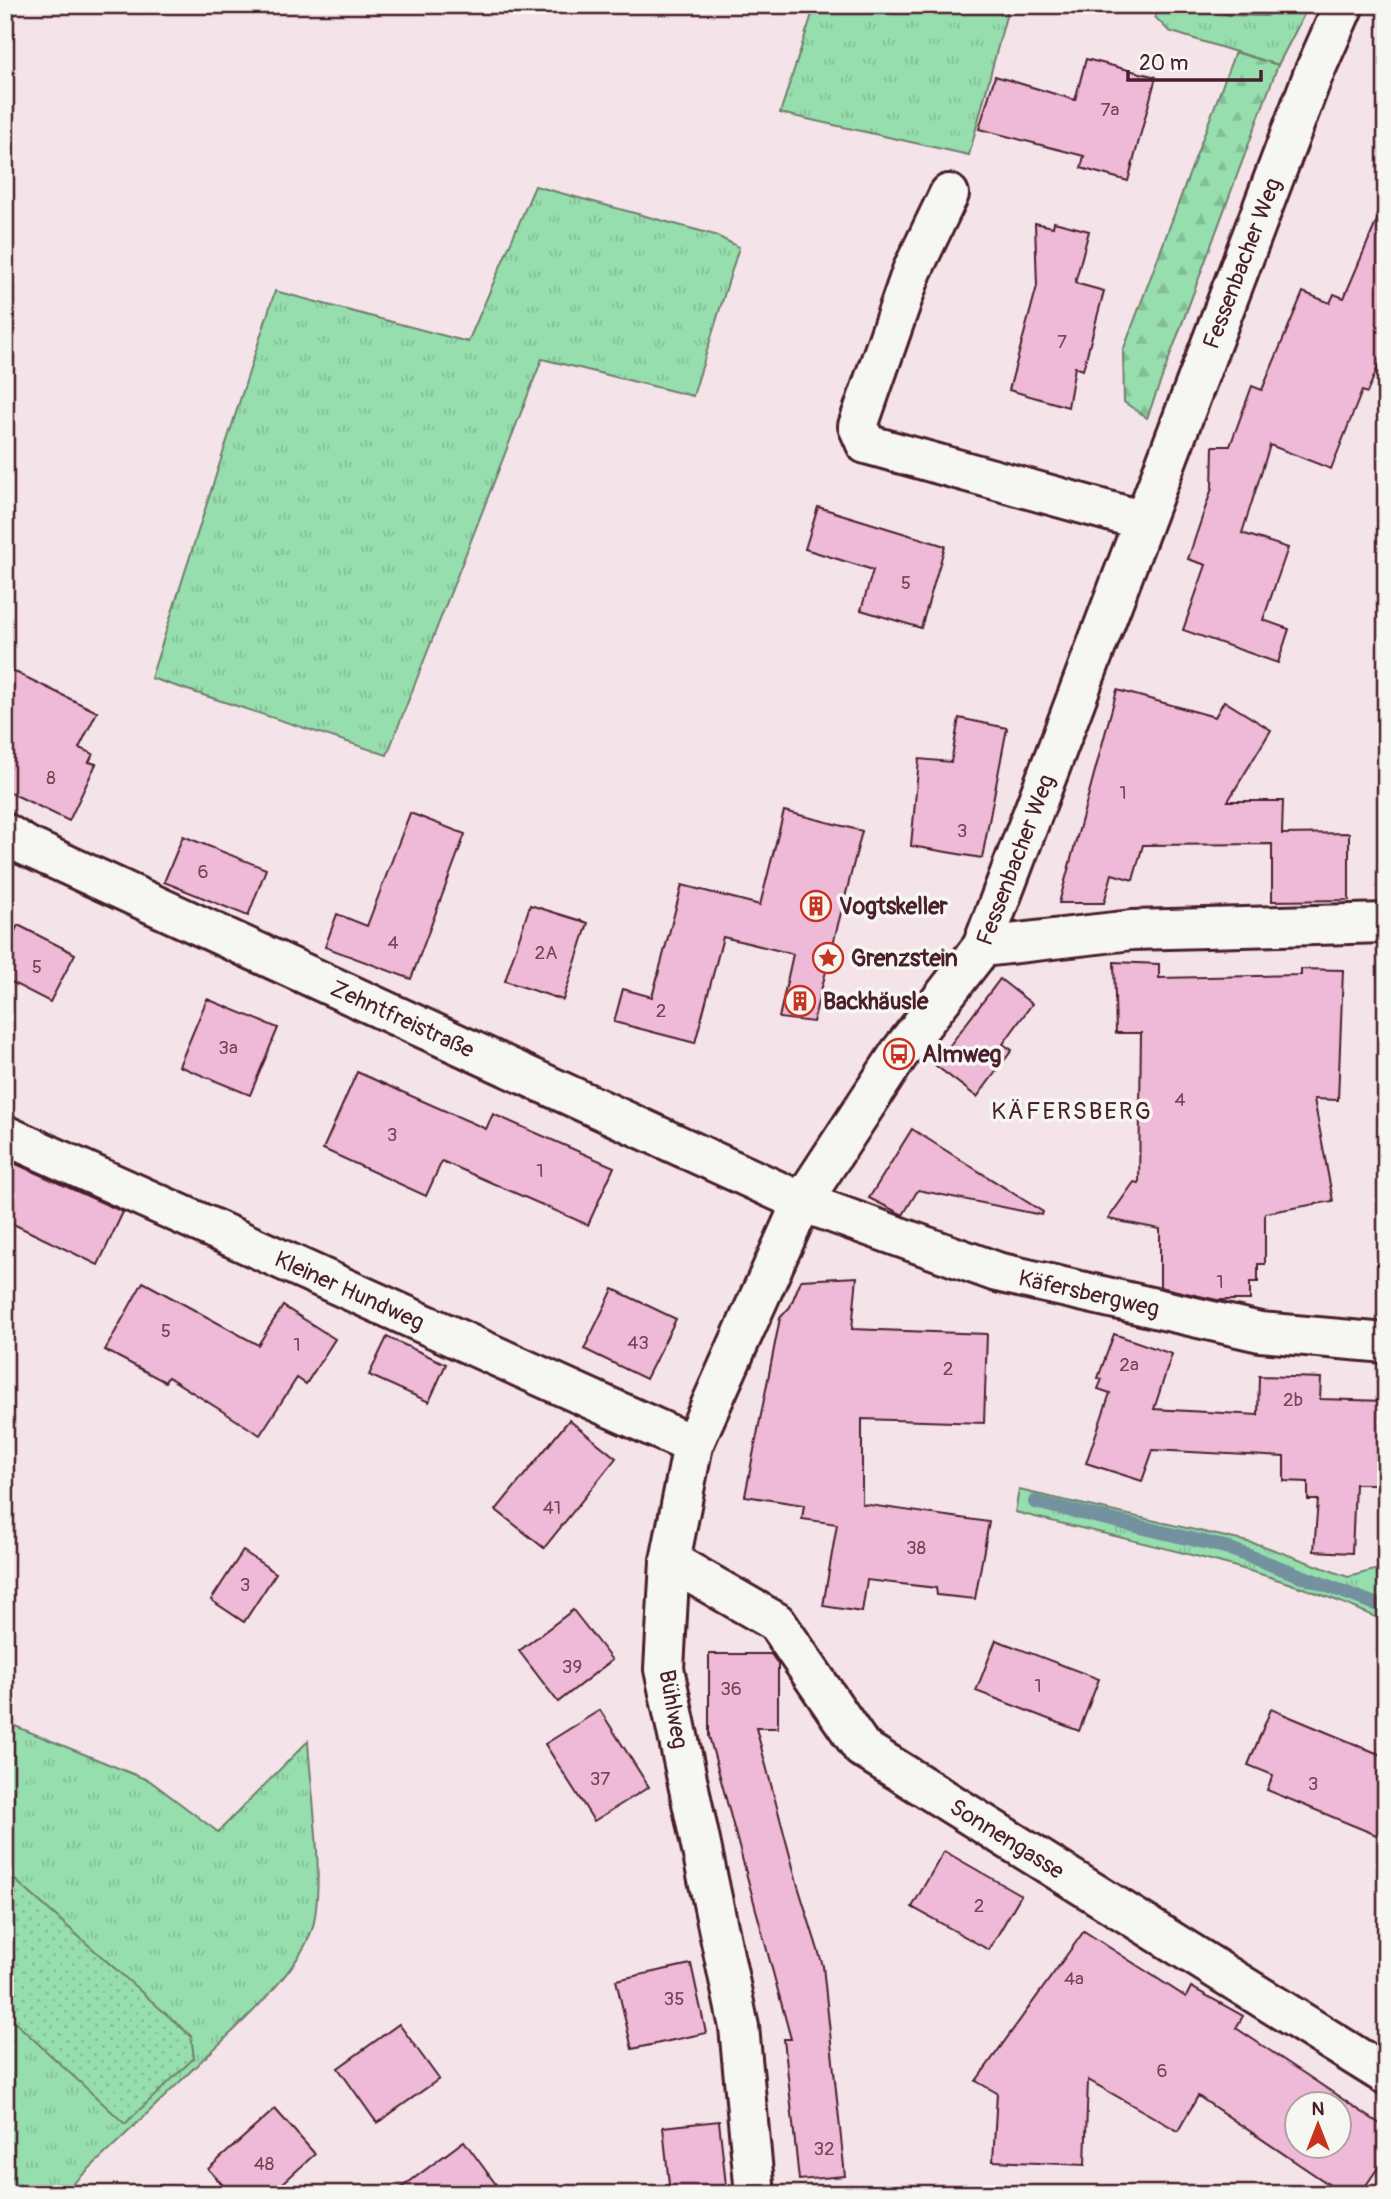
<svg xmlns="http://www.w3.org/2000/svg" width="1391" height="2199" font-family="Pangolin,sans-serif">
<style>
.grass{fill:url(#grass-tufts);stroke:#707e6c;stroke-width:2}
.forest{fill:url(#forest-firs);stroke:#707e6c;stroke-width:2}
.park{fill:url(#park-dots);stroke:#707e6c;stroke-width:2}
.lines{fill:none;stroke-linecap:round;stroke-linejoin:round}
.stream{stroke:#73919f;stroke-width:14}
.building{fill:#eebad7;stroke:#4a1f2b;stroke-width:2;fill-rule:evenodd}
.street-casing{stroke:#4a1f2b;stroke-width:44}
.secondary-casing{stroke:#4a1f2b;stroke-width:44}
.street{stroke:#f6f6f2;stroke-width:38}
.secondary{stroke:#f6f6f2;stroke-width:38}
.labels{text-anchor:middle;stroke-width:7;stroke-linejoin:round;paint-order:stroke}
.number-label{font-size:19px;fill:#734656}
.street-label{font-size:23px;fill:#4a1f2b;stroke:#f6f6f2}
.poi-label{font-size:23px;font-weight:bold;fill:#4a1f2b;stroke:#f6f6f2;text-anchor:start}
.neighbourhood-label{font-size:24px;letter-spacing:2px;fill:#4a1f2b;stroke:#f6f6f2}
</style>
<defs>
<pattern id="grass-tufts" width="24" height="20" patternUnits="userSpaceOnUse" patternTransform="scale(1.75)"><rect width="24" height="20" fill="#96dead"/><path d="M3 7l-1-3M5 7V3M7 7l1-3M15 17l-1-3M17 17v-4M19 17l1-3" fill="none" stroke="#83be95"/></pattern>
<pattern id="forest-firs" width="22" height="20" patternUnits="userSpaceOnUse" patternTransform="scale(1.75)"><rect width="22" height="20" fill="#96dead"/><path d="M5 1l3.5 6h-7zM16 11l3.5 6h-7z" fill="#83be95"/></pattern>
<pattern id="park-dots" width="8" height="8" patternUnits="userSpaceOnUse" patternTransform="scale(1.75)"><rect width="8" height="8" fill="#96dead"/><path d="M2 2h.1M6 6h.1" fill="none" stroke="#83be95" stroke-width="1.8" stroke-linecap="round"/></pattern>
</defs>
<rect width="100%" height="100%" fill="#f4e4ea"/>
<filter id="ink" filterUnits="userSpaceOnUse"><feTurbulence type="fractalNoise" baseFrequency=".0143" numOctaves="2"/><feDisplacementMap in="SourceGraphic" scale="14" xChannelSelector="R" yChannelSelector="G"/><feConvolveMatrix kernelMatrix="1 2 1 2 8 2 1 2 1" color-interpolation-filters="sRGB"/></filter>
<g filter="url(#ink)">
<g class="grass">
<polygon points="815,5 1009,5 969,155 780,113"/>
<polygon points="1159,5 1207,5 1229,15 1266,16 1283,5 1309,5 1278,65 1169,31 1155,17"/>
<polygon points="535,186 715,235 739,247 693,396 542,359 387,755 151,678 275,291 468,342"/>
<path d="M1019,1490L1261,1545L1348,1577L1386,1567V1622C1272,1567 1137,1543 1015,1512Z"/>
<path d="M5,1722L150,1781L218,1832L308,1741C311,1795 324,1870 314,1922C305,1968 231,2033 197,2065C152,2109 108,2152 62,2194H5Z"/>
</g>
<polygon class="forest" points="1235,52 1278,65 1147,418 1124,402 1123,351"/>
<polygon class="park" points="5,1871 191,2036 194,2058 125,2124 5,2013"/>
<g class="lines">
<polyline class="stream" points="1035,1502 1225,1547 1386,1608"/>
</g>
<g class="building">
<polygon points="1086,59 1156,77 1128,181 1081,168 1084,156 979,129 995,76 1075,100"/>
<polygon points="1386,199 1386,348 1367,393 1362,391 1331,469 1270,445 1242,533 1288,548 1263,620 1289,629 1278,663 1183,630 1206,565 1188,559 1212,488 1213,446 1230,446 1252,386 1262,390 1303,292 1330,303 1334,294 1344,298"/>
<polygon points="1054,222 1089,231 1075,283 1104,291 1083,370 1075,367 1068,407 1009,390 1037,286 1035,223 1053,227"/>
<polygon points="818,507 945,546 921,628 861,610 873,570 805,549"/>
<polygon points="5,667 97,712 79,748 93,754 89,762 96,764 69,821 5,790"/>
<polygon points="1117,690 1215,717 1224,701 1271,730 1228,801 1283,801 1282,834 1349,833 1349,900 1272,901 1272,844 1143,845 1133,880 1112,874 1104,903 1059,903"/>
<polygon points="959,718 1007,728 982,858 911,846 919,759 951,762"/>
<polygon points="784,811 862,831 813,1022 779,1018 793,954 723,937 695,1043 614,1022 623,989 652,997 682,885 760,905"/>
<polygon points="410,813 465,834 411,979 325,947 337,914 367,926"/>
<polygon points="183,836 266,869 248,916 164,882"/>
<polygon points="530,905 588,923 563,1000 505,981"/>
<polygon points="18,925 75,954 50,1002 5,979 5,950"/>
<polygon points="1114,962 1159,964 1159,978 1301,975 1301,969 1343,970 1338,1100 1314,1099 1333,1201 1265,1213 1265,1264 1258,1264 1258,1282 1250,1282 1250,1300 1217,1300 1160,1287 1160,1229 1108,1219 1134,1182 1139,1183 1141,1033 1116,1033"/>
<polygon points="1000,979 1032,1004 1003,1044 1012,1050 977,1097 935,1065"/>
<polygon points="207,999 278,1028 250,1095 179,1066"/>
<polygon points="357,1072 486,1129 493,1114 614,1167 588,1225 442,1161 426,1196 323,1149"/>
<polygon points="912,1129 1043,1212 1042,1215 918,1190 903,1215 869,1198"/>
<polygon points="5,1159 123,1212 98,1265 5,1220"/>
<polygon points="857,1277 852,1329 987,1334 984,1423 862,1419 862,1504 989,1522 975,1599 937,1595 936,1588 867,1580 862,1612 823,1606 837,1524 802,1519 804,1505 745,1496 780,1318 790,1307 801,1280"/>
<polygon points="143,1282 258,1345 283,1306 335,1339 306,1384 297,1378 260,1435 168,1377 165,1382 105,1350"/>
<polygon points="613,1289 676,1319 646,1379 584,1349"/>
<polygon points="1114,1334 1172,1354 1154,1409 1258,1415 1259,1376 1321,1378 1320,1399 1386,1401 1386,1484 1355,1484 1352,1553 1314,1551 1318,1500 1308,1500 1308,1482 1284,1481 1284,1457 1153,1450 1142,1481 1086,1463 1110,1393 1098,1389 1102,1379 1098,1378"/>
<polygon points="387,1337 446,1364 429,1402 369,1375"/>
<polygon points="569,1420 616,1458 544,1548 496,1510"/>
<polygon points="243,1551 276,1573 244,1622 211,1600"/>
<polygon points="573,1610 612,1660 558,1702 519,1651"/>
<polygon points="996,1640 1099,1679 1079,1731 976,1691"/>
<polygon points="709,1654 771,1654 778,1664 778,1728 756,1728 798,1886 823,1966 845,2176 799,2180 784,2039 791,2039 709,1736"/>
<polygon points="1271,1709 1386,1757 1386,1839 1267,1790 1273,1775 1248,1765"/>
<polygon points="600,1710 649,1787 594,1821 545,1744"/>
<polygon points="944,1851 1021,1895 989,1950 912,1907"/>
<path d="M1084,1931L1186,1997L1191,1987L1243,2016L1236,2028L1386,2128V2156L1360,2194H1343L1198,2096L1178,2131L1088,2080L1085,2165L993,2161L997,2093L976,2081ZM1297,2104H1339V2146H1297Z"/>
<polygon points="691,1964 706,2033 632,2049 616,1980"/>
<polygon points="399,2024 439,2079 377,2123 338,2068"/>
<polygon points="275,2109 315,2154 271,2194 231,2194 208,2169"/>
<polygon points="719,2121 727,2194 670,2194 663,2127"/>
<polygon points="464,2141 503,2194 393,2194"/>
</g>
<g class="lines">
<g class="street-casing">
<g id="street">
<polyline points="949,194 912,271 858,426 866,444 1141,520"/>
<path id="s1" d="M5,833L26,846L802,1202L997,1272L1260,1332L1386,1343"/>
<polyline points="982,947 1132,930 1386,923"/>
<path id="s2" d="M5,1135L693,1445"/>
<path id="s3" d="M670,1561L776,1622L862,1748L1386,2075"/>
</g>
</g>
<g class="secondary-casing">
<g id="secondary">
<path id="s4" d="M755,2194L739,2027L664,1669L670,1561L693,1445L802,1202L899,1054L982,947L1313,75L1344,5"/>
</g>
</g>
<use href="#street" class="street"/>
<use href="#secondary" class="secondary"/>
</g>
</g>
<defs>
<g id="building-ring" transform="scale(1.575)"><circle r="9.5" fill="#f6f6f2" stroke="#c8321e" stroke-width="1.5"/><path d="M-4-6H4V6H1V3H-1V6H-4ZM-2.5-4.3h1.7v1.8h-1.7ZM.8-4.3h1.7v1.8H.8ZM-2.5-1h1.7V.8h-1.7ZM.8-1h1.7V.8H.8Z" fill="#c8321e"/></g>
<g id="sight-ring" transform="scale(1.575)"><circle r="9.5" fill="#f6f6f2" stroke="#c8321e" stroke-width="1.5"/><path d="M0-6L1.8-2.2L6-1.7L2.9 1.2L3.7 5.4L0 3.3L-3.7 5.4L-2.9 1.2L-6-1.7L-1.8-2.2Z" fill="#c8321e"/></g>
<g id="bus-ring" transform="scale(1.575)"><circle r="9.5" fill="#f6f6f2" stroke="#c8321e" stroke-width="1.5"/><path d="M-5-6H5V4H4V6H2V4H-2V6H-4V4H-5ZM-3.5-4V0h7V-4ZM-3.5 1.2v1.5H-2V1.2ZM2 1.2v1.5H3.5V1.2Z" fill="#c8321e"/></g>
</defs>
<g fill-rule="evenodd">
<use href="#building-ring" x="816" y="906"/>
<use href="#sight-ring" x="828" y="958"/>
<use href="#building-ring" x="800" y="1001"/>
<use href="#bus-ring" x="899" y="1054"/>
</g>
<g class="labels">
<g class="number-label">
<text x="1110" y="116">7a</text>
<text x="1062" y="348">7</text>
<text x="906" y="589">5</text>
<text x="51" y="784">8</text>
<text x="1123" y="799">1</text>
<text x="962" y="837">3</text>
<text x="203" y="878">6</text>
<text x="393" y="949">4</text>
<text x="546" y="959">2A</text>
<text x="37" y="973">5</text>
<text x="661" y="1017">2</text>
<text x="228" y="1054">3a</text>
<text x="1180" y="1106">4</text>
<text x="392" y="1141">3</text>
<text x="540" y="1177">1</text>
<text x="1220" y="1288">1</text>
<text x="166" y="1337">5</text>
<text x="638" y="1349">43</text>
<text x="297" y="1351">1</text>
<text x="1129" y="1371">2a</text>
<text x="948" y="1375">2</text>
<text x="1293" y="1406">2b</text>
<text x="552" y="1514">41</text>
<text x="916" y="1554">38</text>
<text x="245" y="1591">3</text>
<text x="572" y="1673">39</text>
<text x="1038" y="1692">1</text>
<text x="731" y="1695">36</text>
<text x="600" y="1785">37</text>
<text x="1313" y="1790">3</text>
<text x="979" y="1912">2</text>
<text x="1074" y="1985">4a</text>
<text x="674" y="2005">35</text>
<text x="1162" y="2077">6</text>
<text x="824" y="2155">32</text>
<text x="264" y="2170">48</text>
</g>
<g class="street-label">
<text dy="8" stroke="none"><textPath href="#s4" startOffset="2070">Fessenbacher Weg</textPath></text>
<text dy="8" stroke="none"><textPath href="#s4" startOffset="1432">Fessenbacher Weg</textPath></text>
<text dy="8" stroke="none"><textPath href="#s1" startOffset="439">Zehntfreistraße</textPath></text>
<text dy="8" stroke="none"><textPath href="#s2" startOffset="378">Kleiner Hundweg</textPath></text>
<text dy="8" stroke="none"><textPath href="#s1" startOffset="1180">Käfersbergweg</textPath></text>
<text transform="translate(674 1709) rotate(80)" y="8">Bühlweg</text>
<text dy="8" stroke="none"><textPath href="#s3" startOffset="446">Sonnengasse</textPath></text>
</g>
<g class="poi-label">
<text x="839" y="914">Vogtskeller</text>
<text x="851" y="966">Grenzstein</text>
<text x="823" y="1009">Backhäusle</text>
<text x="922" y="1062">Almweg</text>
</g>
<g class="neighbourhood-label">
<text x="1072" y="1119">KÄFERSBERG</text>
</g>
</g>
<rect width="1391" height="2199" fill="none" stroke="#f6f6f2" stroke-width="28"/>
<rect x="14" y="14" width="1363" height="2171" fill="none" stroke="#4a1f2b" stroke-width="2.5" filter="url(#ink)"/>
<g transform="translate(1318 2125)"><circle r="33" fill="#f6f6f2" stroke="#b1a0a2" stroke-width="2"/>
<path d="M0-5L12 26L0 18L-12 26Z" fill="#c8321e"/>
<text y="-10" font-size="19" font-weight="bold" text-anchor="middle" fill="#4a1f2b">N</text>
</g>
<path d="M1128 70v10h133v-10" fill="none" stroke="#4a1f2b" stroke-width="3.5"/>
<text x="1139" y="70" font-size="21" fill="#4a1f2b" stroke="#f6f6f2" stroke-width="5" paint-order="stroke">20 m</text>
</svg>
